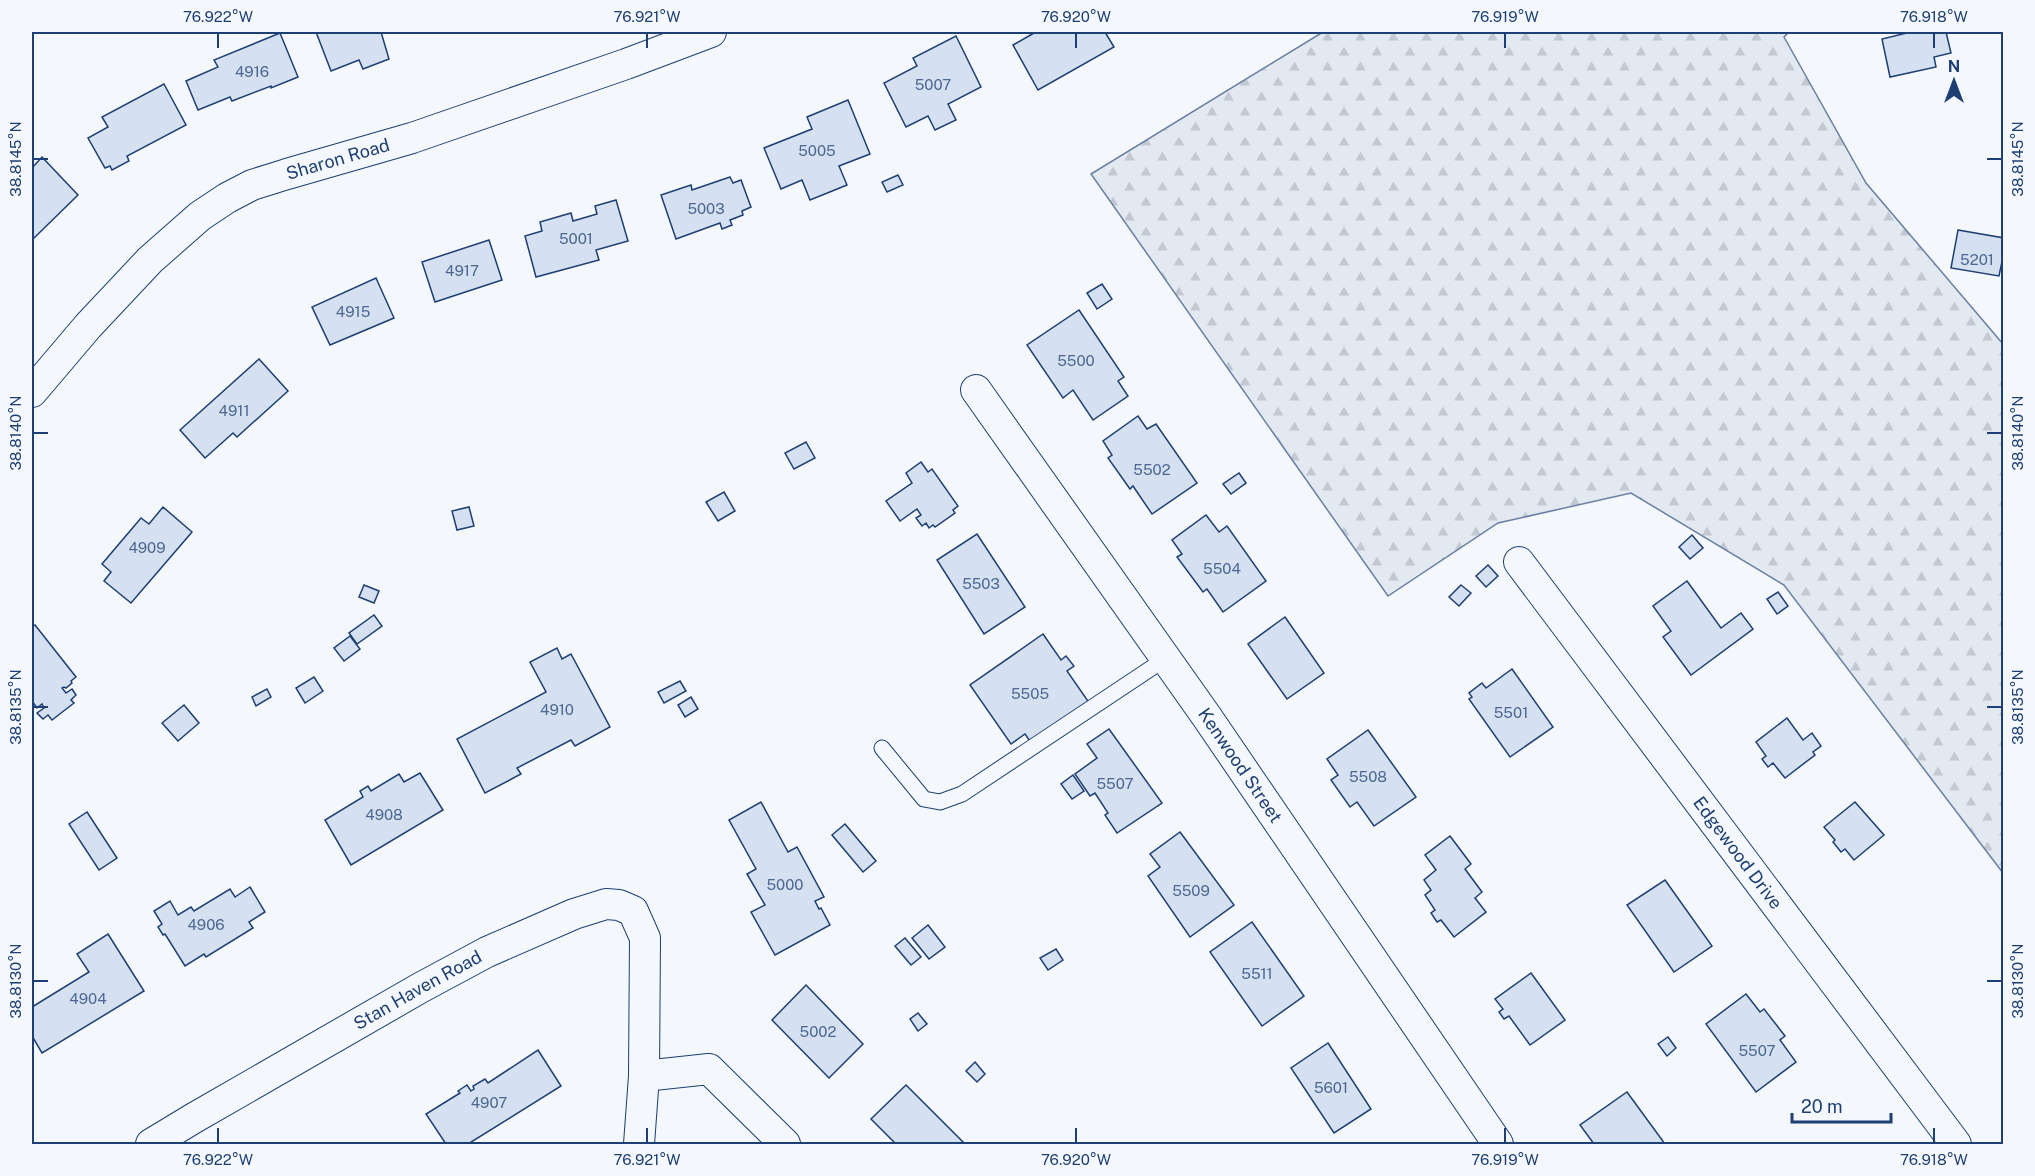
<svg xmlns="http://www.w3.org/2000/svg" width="2035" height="1176" font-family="'Public Sans',sans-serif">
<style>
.forest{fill:url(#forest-firs);stroke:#687fa3;stroke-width:1.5}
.building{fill:#d5e0f0;stroke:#1d3f73;stroke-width:1.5}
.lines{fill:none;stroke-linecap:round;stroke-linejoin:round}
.lane-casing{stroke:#1d3f73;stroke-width:17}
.street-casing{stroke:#1d3f73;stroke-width:32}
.lane{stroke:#f4f7fb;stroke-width:15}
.street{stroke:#f4f7fb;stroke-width:30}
.ticks{fill:none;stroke:#1d3f73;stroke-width:2}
.labels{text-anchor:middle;stroke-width:4.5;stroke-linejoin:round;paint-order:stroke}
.number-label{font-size:15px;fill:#4b6792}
.street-label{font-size:18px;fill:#1d3f73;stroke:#f4f7fb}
.neatline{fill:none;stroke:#1d3f73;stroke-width:2}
.ticks-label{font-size:15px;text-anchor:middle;fill:#1d3f73}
</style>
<defs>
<pattern id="forest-firs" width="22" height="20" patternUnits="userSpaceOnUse" patternTransform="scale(1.5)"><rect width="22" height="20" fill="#e3e9f0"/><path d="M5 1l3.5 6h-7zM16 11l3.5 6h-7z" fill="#c2c9d1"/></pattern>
</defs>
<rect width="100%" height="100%" fill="#f4f7fb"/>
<polygon class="forest" points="1323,32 1789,32 1784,37 1866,183 2003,344 2003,873 1784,585 1631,493 1498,523 1388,596 1091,174"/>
<g class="building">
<polygon points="316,32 381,32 389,59 363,69 359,60 331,71"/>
<polygon points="1033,32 1105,32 1114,47 1038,90 1013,45 1034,33"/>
<polygon points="1907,32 1946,32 1951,53 1934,57 1936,67 1890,77 1882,39 1907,33"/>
<polygon points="280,33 298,77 271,88 271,86 232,101 230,97 198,110 186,81 218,67 214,60"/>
<polygon points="956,36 981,87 948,104 956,120 935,130 928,116 906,127 884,83 917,66 913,58"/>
<polygon points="164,84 186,125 127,156 129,161 112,170 110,166 105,168 88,138 108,127 102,117"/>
<polygon points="848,100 870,154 839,166 847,185 810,200 802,180 781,189 764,148 812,129 807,117"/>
<polygon points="42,157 78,195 32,240 32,168"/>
<polygon points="898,175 903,185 887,192 882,182"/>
<polygon points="730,177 733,183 741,180 751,207 742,211 743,215 730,220 732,225 722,229 720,223 676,239 661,195 691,185 692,190"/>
<polygon points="616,200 628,241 596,250 599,260 536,277 525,236 542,231 540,222 571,213 573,221 597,214 595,206"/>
<polygon points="1958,230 2004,238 2004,252 1999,276 1951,268"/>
<polygon points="489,240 502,280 435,302 422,262"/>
<polygon points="376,278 394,318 330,345 312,307"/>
<polygon points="1102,284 1112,299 1097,309 1087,293"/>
<polygon points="1079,310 1124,377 1118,381 1128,396 1093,420 1073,390 1063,398 1027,345"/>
<polygon points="259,359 288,391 237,437 233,433 205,458 180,430"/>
<polygon points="1138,416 1147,429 1156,424 1197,483 1152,514 1133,486 1130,489 1108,458 1112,455 1103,441"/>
<polygon points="806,442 815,458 794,469 785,453"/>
<polygon points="921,462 928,472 932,469 958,506 953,510 955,513 935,527 933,525 929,528 926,523 922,526 916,518 921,515 917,509 900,521 886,501 912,483 906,473"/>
<polygon points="1239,473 1246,483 1231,494 1223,484"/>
<polygon points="724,492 735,511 718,521 706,502"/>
<polygon points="163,507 192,532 131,603 104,581 111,572 102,564 141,518 149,524"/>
<polygon points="469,507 474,526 457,530 452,511"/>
<polygon points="1206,515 1219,532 1227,526 1266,581 1223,612 1207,589 1203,592 1177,557 1182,554 1172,540"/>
<polygon points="977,534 1025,607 984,634 937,560"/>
<polygon points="1692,535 1703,548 1690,559 1679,547"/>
<polygon points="1488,565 1498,576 1486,587 1476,576"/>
<polygon points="1687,581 1721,628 1741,613 1753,629 1691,675 1663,637 1671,631 1653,606"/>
<polygon points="364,585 379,591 374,603 359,597"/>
<polygon points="1461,585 1471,593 1459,606 1449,597"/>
<polygon points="1778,592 1788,606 1777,614 1767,599"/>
<polygon points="374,615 382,626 357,644 349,633"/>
<polygon points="1285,617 1324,673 1287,699 1248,644"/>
<polygon points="35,625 76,677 71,681 72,683 66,688 64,687 62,688 66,693 72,689 76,695 71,700 74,703 52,720 48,715 43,719 37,713 44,708 42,704 37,708 32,701 32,627"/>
<polygon points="1043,634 1061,660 1066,656 1074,666 1067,671 1090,704 1032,744 1025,734 1011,744 970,685"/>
<polygon points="350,636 360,649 344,661 334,648"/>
<polygon points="557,648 562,659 571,654 610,727 575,746 571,740 517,768 521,774 485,793 457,739 546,692 530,662"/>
<polygon points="1512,669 1553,727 1510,757 1469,699 1472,697 1469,693 1482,683 1486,688"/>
<polygon points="314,677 323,691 305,703 296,688"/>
<polygon points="680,681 686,691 664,703 658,692"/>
<polygon points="267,689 271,697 256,706 252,697"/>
<polygon points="691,697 698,709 685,717 678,705"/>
<polygon points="184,705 199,723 178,741 162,723"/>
<polygon points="1787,718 1803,740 1812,733 1821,746 1813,752 1815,755 1785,778 1773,763 1768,767 1762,759 1766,756 1756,742"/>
<polygon points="1109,729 1162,803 1117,833 1105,815 1108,813 1095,793 1090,796 1075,774 1097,758 1087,744"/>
<polygon points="1368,730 1416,797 1374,826 1357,802 1350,807 1331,780 1338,775 1327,759"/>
<polygon points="420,773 443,810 351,865 325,820 363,797 360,791 368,786 371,791 399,774 404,782"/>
<polygon points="1073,775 1084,791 1072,799 1061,784"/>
<polygon points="761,802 788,852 797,847 824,897 815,901 819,909 821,908 830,925 775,955 751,912 765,905 747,874 756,869 729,820"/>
<polygon points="1855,802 1884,835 1854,860 1845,849 1841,852 1833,842 1835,840 1824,827"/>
<polygon points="87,812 117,858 99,870 69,824"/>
<polygon points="845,824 876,861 863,872 832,835"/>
<polygon points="1180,832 1234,905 1190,937 1148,876 1160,867 1150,854"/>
<polygon points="1450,836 1471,864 1465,869 1482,892 1475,898 1486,912 1454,937 1441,920 1437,922 1431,913 1435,910 1425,895 1431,890 1424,880 1436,870 1425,855"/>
<polygon points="1665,880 1712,946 1674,972 1627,905"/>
<polygon points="250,887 265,912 249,922 253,928 206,957 204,954 185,966 165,934 163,935 158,927 162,924 154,911 170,901 178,915 191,907 194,911 230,889 235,897"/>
<polygon points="1252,922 1304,996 1262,1026 1210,952"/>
<polygon points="928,925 945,947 929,959 912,938"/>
<polygon points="108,934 144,991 42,1053 32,1036 32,1007 89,972 77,954"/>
<polygon points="905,938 921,957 911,965 895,946"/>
<polygon points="1056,949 1063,960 1048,970 1040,958"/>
<polygon points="1531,973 1565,1020 1530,1045 1509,1016 1504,1019 1499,1012 1503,1009 1495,999"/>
<polygon points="806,985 863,1044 829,1078 772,1020"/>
<polygon points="1746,994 1760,1012 1764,1009 1785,1036 1780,1040 1796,1062 1756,1092 1706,1024"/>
<polygon points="918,1013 927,1024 918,1031 910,1019"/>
<polygon points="1668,1037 1676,1048 1667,1056 1658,1044"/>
<polygon points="1328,1043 1371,1109 1334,1133 1291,1068"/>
<polygon points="538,1050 561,1086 468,1144 446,1144 426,1114 460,1093 458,1091 467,1085 471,1091 474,1089 473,1086 485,1079 488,1083"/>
<polygon points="975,1062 985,1074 977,1082 966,1071"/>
<polygon points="906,1085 965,1144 896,1144 871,1119"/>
<polygon points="1627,1092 1665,1144 1594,1144 1580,1125"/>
</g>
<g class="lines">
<g class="lane-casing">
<polyline id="lane" points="882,748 924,799 940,802 962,794 1165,659"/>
</g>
<g class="street-casing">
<g id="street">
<path id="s1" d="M976,390L1207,717L1498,1144"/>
<path id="s2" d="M32,392L88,326L150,260L200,216L227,198L252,185L287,174L412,138L626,64L711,32"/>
<path id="s3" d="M1519,562L1956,1144"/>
<polyline points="644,1076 709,1069 785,1144"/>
<path id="s4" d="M151,1144L194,1118L420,988L487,952L574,914L606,904L619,905L633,911L645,938L644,1076L639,1144"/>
</g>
</g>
<use href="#lane" class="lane"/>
<use href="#street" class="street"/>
</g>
<path class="ticks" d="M218,33V48M647,33V48M1076,33V48M1505,33V48M1934,33V48M33,159H48M1987,159H2002M33,433H48M1987,433H2002M33,707H48M1987,707H2002M33,981H48M1987,981H2002M218,1128V1143M647,1128V1143M1076,1128V1143M1505,1128V1143M1934,1128V1143"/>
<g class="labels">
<g class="number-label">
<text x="252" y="77">4916</text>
<text x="933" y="90">5007</text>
<text x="817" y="156">5005</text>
<text x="706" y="214">5003</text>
<text x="576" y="244">5001</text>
<text x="1977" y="265">5201</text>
<text x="462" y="276">4917</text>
<text x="353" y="317">4915</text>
<text x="1076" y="366">5500</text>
<text x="234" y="416">4911</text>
<text x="1152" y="475">5502</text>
<text x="147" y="553">4909</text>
<text x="1222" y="574">5504</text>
<text x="981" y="589">5503</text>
<text x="1030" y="699">5505</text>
<text x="557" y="715">4910</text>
<text x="1511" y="718">5501</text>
<text x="1368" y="782">5508</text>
<text x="1115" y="789">5507</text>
<text x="384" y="820">4908</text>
<text x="785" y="890">5000</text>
<text x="1191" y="896">5509</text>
<text x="206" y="930">4906</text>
<text x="1257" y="979">5511</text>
<text x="88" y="1004">4904</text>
<text x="818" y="1037">5002</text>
<text x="1757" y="1056">5507</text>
<text x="1331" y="1093">5601</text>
<text x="489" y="1108">4907</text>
</g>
<g class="street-label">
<text dy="6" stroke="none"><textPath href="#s2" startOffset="394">Sharon Road</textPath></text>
<text dy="6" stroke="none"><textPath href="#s1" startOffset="459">Kenwood Street</textPath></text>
<text dy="6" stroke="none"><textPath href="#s3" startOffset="364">Edgewood Drive</textPath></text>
<text dy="6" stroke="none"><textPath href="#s4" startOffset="308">Stan Haven Road</textPath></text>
</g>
</g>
<rect width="2035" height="1176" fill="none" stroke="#f4f7fb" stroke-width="66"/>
<g transform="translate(1954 81)" stroke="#f4f7fb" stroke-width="4.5" paint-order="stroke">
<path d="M0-4.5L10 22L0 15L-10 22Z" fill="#1d3f73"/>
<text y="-9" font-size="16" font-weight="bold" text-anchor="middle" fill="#1d3f73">N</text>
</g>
<path d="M1792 1113v9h99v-9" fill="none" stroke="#1d3f73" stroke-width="3"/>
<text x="1801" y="1113" font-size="18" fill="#1d3f73" stroke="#f4f7fb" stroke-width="4.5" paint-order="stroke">20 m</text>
<rect x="33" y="33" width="1969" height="1110" class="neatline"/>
<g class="ticks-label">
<text x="218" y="22">76.922°W</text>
<text x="647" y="22">76.921°W</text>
<text x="1076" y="22">76.920°W</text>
<text x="1505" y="22">76.919°W</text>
<text x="1934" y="22">76.918°W</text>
<text transform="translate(16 159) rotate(-90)" y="5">38.8145°N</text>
<text transform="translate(2018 159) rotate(-90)" y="5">38.8145°N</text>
<text transform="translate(16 433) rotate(-90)" y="5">38.8140°N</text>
<text transform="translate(2018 433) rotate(-90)" y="5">38.8140°N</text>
<text transform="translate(16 707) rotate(-90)" y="5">38.8135°N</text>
<text transform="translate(2018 707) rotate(-90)" y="5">38.8135°N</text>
<text transform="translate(16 981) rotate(-90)" y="5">38.8130°N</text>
<text transform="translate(2018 981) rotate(-90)" y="5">38.8130°N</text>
<text x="218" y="1165">76.922°W</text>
<text x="647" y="1165">76.921°W</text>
<text x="1076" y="1165">76.920°W</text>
<text x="1505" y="1165">76.919°W</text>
<text x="1934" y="1165">76.918°W</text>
</g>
</svg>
